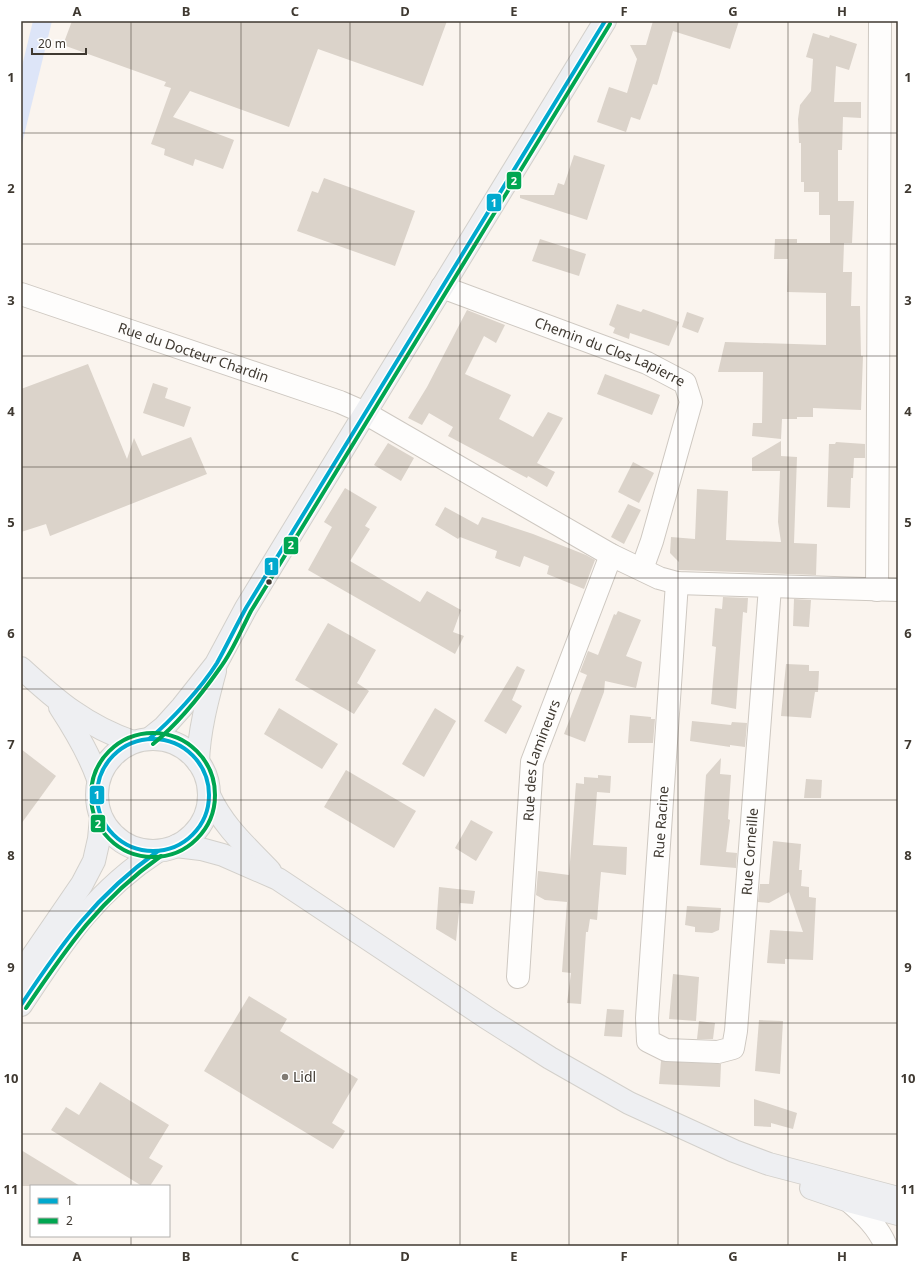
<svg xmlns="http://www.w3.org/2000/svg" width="919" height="1267" font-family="'Noto Sans',sans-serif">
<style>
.water{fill:#dde5f8}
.building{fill:#dbd3ca}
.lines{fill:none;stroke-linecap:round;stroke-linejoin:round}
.minor-casing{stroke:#cec8c1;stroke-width:24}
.major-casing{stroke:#d3d0cb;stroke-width:24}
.minor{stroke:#fefdfc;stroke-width:22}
.major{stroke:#eeeff2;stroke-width:22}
.bus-1-casing{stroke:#fff;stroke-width:7}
.bus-2-casing{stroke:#fff;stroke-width:7}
.bus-1{stroke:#00a9ce;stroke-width:4}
.bus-2{stroke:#00a651;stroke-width:4}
.grid{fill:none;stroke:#3f3931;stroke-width:1;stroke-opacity:0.55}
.bus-dot{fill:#3f3931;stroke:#fff;stroke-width:1.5}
.poi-dot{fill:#807a73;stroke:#fff;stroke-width:1.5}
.labels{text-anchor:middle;stroke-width:3;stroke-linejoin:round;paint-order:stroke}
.street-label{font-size:14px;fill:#3f3931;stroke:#fff}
.poi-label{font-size:14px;fill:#3f3931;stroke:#fff;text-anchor:start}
.line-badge{stroke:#fff;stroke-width:1.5}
.badge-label{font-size:11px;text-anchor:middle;font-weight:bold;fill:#fff}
.neatline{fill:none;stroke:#3f3931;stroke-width:1.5}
.grid-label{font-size:13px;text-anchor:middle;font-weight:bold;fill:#3f3931}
</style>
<rect width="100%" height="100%" fill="#faf4ee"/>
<polygon class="water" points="33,21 52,21 21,148 21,70"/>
<g class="building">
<polygon points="72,21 447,21 423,86 318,49 289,127 190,91 173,117 234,140 223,169 195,159 193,166 164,155 165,149 151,144 171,88 164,86 166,82 63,45"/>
<polygon points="653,21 739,21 730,49 673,31 657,85 653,84 640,120 631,117 626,132 597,122 609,87 627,93 637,59 630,45 646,45"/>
<polygon points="813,33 829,38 830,35 857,44 849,70 836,66 834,102 861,102 861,118 843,117 842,150 838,150 838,201 854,201 852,243 844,243 843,272 852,272 851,306 860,306 861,356 863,356 861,410 813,408 813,417 797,417 797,419 782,419 781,439 752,436 753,423 762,423 763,372 718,372 725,342 826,345 826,293 787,292 788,259 774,259 775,239 797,239 797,243 830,243 830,215 819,215 819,192 804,192 804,182 801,182 801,143 799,143 798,119 800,105 811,91 813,59 806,57"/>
<polygon points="574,155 605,165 587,220 520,198 520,195 554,195 558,183 564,185"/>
<polygon points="324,178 415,211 395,266 297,231 312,191 318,193"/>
<polygon points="540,239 586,254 579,276 532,261"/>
<polygon points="617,304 641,312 643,309 679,322 669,346 630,333 629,339 613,333 615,328 609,325"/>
<polygon points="467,310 505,325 496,343 484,336 465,374 511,395 499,419 533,437 548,412 563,418 537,463 555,472 547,487 528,476 527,478 448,436 453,427 429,413 422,425 408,418 427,387"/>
<polygon points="687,312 704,318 698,333 682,327"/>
<polygon points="88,364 127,459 134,438 142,456 191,437 207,474 50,536 46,524 21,532 21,389"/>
<polygon points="605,374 660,395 652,415 597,394"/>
<polygon points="153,383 168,388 165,398 191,407 184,427 143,413"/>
<polygon points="781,441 781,456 797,457 794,543 817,544 816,575 679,570 679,562 670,553 671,537 695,539 697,489 728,491 726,540 781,542 778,522 780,471 752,471 752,458"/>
<polygon points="836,442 865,444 865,458 854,458 853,478 851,478 850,508 827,507 829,444 835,444"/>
<polygon points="388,443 414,458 401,481 374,465"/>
<polygon points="633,462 654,473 639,503 618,492"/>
<polygon points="345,488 377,507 365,526 370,529 350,561 420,602 427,591 461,610 453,632 464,636 455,654 308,570 332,527 324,522"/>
<polygon points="628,504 641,510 624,544 611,537"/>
<polygon points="445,507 478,525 482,517 533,534 586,555 595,560 584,589 547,574 549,566 524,556 520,567 495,558 497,551 460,537 458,539 435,525"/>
<polygon points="723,597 748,598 747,613 743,612 736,709 711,704 716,647 712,646 715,608 722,609"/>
<polygon points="794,599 811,600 809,627 793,626"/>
<polygon points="618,611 641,620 626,656 642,662 636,688 605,681 604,692 585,742 564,734 587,675 580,672 588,651 598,655 614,614 616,615"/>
<polygon points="328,623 376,650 357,683 369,691 354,714 295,680"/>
<polygon points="786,664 809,665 809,671 819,671 818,692 815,692 811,718 781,716"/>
<polygon points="517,666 525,670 512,700 522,706 506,734 484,721"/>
<polygon points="279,708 338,744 322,769 264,734"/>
<polygon points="435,708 456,721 424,777 402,764"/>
<polygon points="630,715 651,717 651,719 655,719 653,743 628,743"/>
<polygon points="692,721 731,725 732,722 747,723 745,747 730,745 730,747 690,741"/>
<polygon points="21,749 56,776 21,824"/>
<polygon points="721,758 720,774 731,775 728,819 730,820 726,852 737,853 736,868 700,865 706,775"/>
<polygon points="346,770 416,811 394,848 324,807"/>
<polygon points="598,775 611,776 610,793 597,792 593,845 627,847 626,875 601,872 597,920 590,919 588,932 586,932 581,1004 567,1003 571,973 562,972 567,902 545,900 536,895 538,871 569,875 576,783 584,784 584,777 598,778"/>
<polygon points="806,779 822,780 821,798 804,798"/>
<polygon points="471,820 493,832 476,861 455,848"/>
<polygon points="773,841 801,844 799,870 802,870 801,886 809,887 809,897 816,898 813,960 785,959 785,964 767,963 770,930 803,932 789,892 769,903 758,902 760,884 769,884"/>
<polygon points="439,887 475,891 473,904 460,903 456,941 436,929"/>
<polygon points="687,906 721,908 719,930 712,933 695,932 695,927 685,925"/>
<polygon points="673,974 699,977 696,1021 669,1019"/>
<polygon points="249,996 287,1019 280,1031 358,1079 332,1123 345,1131 333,1149 204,1071"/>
<polygon points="607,1009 624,1010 622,1037 604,1036"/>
<polygon points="759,1020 783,1021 780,1074 755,1071"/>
<polygon points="699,1021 715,1023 713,1039 697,1039"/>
<polygon points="661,1061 721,1064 720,1087 659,1084"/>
<polygon points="100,1082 169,1125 149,1158 163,1166 150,1186 142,1186 51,1130 66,1107 79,1115"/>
<polygon points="754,1099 797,1113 793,1129 771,1123 771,1127 754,1126"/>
<polygon points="21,1150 80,1186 21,1186"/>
</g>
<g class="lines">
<g class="minor-casing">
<g id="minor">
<path id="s1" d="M442,287L647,363L685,383L691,402L652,541L642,569"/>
<path id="s2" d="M21,294L340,402L365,413L611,555L659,578L677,583L898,590"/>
<path id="s3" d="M677,583L647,1018L648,1041L666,1050L718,1052L733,1048L736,1031L770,587"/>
<polyline points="877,590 880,24"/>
<path id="s4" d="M518,977L532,762L611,555"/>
<path d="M849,1201C865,1215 878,1227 886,1246"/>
</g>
</g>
<g class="major-casing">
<g id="major">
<path d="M21,668C57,701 86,726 133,742"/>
<path d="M60,707C75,730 89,753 98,779"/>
<circle cx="153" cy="795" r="56"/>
<polyline points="149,739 164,727 182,707 216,664 246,608 299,521 605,21"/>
<path d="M198,762C199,731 207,701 215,671"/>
<path d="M209,795C223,826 247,847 270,871"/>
<polyline points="176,846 201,849 223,855 278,879 487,1018 550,1058 629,1103 734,1151 769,1164 898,1198"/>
<polyline points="21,973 82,884 94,861 99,839 101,818"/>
<path d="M21,1005C63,942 93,893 158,851"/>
<polyline points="811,1188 849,1201 898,1214"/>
</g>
</g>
<use href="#minor" class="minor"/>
<use href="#major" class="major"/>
<g class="bus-1-casing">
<g id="bus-1">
<circle cx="153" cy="795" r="56"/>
<path d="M149,739C171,721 202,687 217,663C227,645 236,626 246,608L605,21"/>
<path d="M21,1005C63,942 95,896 158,851"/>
</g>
</g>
<g class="bus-2-casing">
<g id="bus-2">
<circle cx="153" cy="795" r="62"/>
<path d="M153,744C179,723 201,695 220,668C233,651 241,630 251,611L610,24"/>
<path d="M26,1008C68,946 99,900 161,856"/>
</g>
</g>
<use href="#bus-1" class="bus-1"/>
<use href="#bus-2" class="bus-2"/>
</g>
<path class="grid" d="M131,21V1186M241,21V1246M350,21V1246M460,21V1246M569,21V1246M678,21V1246M788,21V1246M21,133H898M21,244H898M21,356H898M21,467H898M21,578H898M21,689H898M21,800H898M21,911H898M21,1023H898M21,1134H898M131,1236V1246"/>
<circle class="bus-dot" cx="269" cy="582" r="3.5"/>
<circle class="poi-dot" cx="285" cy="1077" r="4"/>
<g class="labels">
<g class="street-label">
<text dy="5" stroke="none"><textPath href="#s2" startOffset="182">Rue du Docteur Chardin</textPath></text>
<text dy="5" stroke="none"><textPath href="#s1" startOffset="180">Chemin du Clos Lapierre</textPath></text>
<text dy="5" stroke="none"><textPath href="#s4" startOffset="219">Rue des Lamineurs</textPath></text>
<text transform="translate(661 822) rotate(-86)" y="5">Rue Racine</text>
<text dy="5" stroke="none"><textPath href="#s3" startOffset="744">Rue Corneille</textPath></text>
</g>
<g class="poi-label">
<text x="293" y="1082">Lidl</text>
</g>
</g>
<g class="line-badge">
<rect x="506" y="171" width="16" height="19" rx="4" fill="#00a651"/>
<rect x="486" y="193" width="16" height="19" rx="4" fill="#00a9ce"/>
<rect x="283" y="536" width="16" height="19" rx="4" fill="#00a651"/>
<rect x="264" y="557" width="15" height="19" rx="4" fill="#00a9ce"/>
<rect x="89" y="785" width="16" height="20" rx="4" fill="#00a9ce"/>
<rect x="90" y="814" width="16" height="19" rx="4" fill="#00a651"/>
</g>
<g class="badge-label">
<text x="514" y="185">2</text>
<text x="494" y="207">1</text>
<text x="291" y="549">2</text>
<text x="271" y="570">1</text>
<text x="97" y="799">1</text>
<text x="98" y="828">2</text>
</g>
<rect width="919" height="1267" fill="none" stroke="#ffffff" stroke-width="44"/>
<rect x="30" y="1185" width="140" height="52" fill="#ffffff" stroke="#b2b0ad"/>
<rect x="38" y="1198" width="20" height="6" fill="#00a9ce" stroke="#b2b0ad"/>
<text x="66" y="1205" font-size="12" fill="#3f3931">1</text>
<rect x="38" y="1218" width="20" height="6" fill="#00a651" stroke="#b2b0ad"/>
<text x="66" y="1225" font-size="12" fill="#3f3931">2</text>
<path d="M32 48v6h54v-6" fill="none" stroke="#3f3931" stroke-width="2"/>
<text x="38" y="48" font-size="12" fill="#3f3931" stroke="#ffffff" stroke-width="3" paint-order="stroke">20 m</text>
<rect x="22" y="22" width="875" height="1223" class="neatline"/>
<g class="grid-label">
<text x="77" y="16">A</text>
<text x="186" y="16">B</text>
<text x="295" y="16">C</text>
<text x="405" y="16">D</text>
<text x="514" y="16">E</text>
<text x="624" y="16">F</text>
<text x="733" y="16">G</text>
<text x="842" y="16">H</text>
<text x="11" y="82">1</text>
<text x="908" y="82">1</text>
<text x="11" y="193">2</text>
<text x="908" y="193">2</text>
<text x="11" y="305">3</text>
<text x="908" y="305">3</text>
<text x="11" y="416">4</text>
<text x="908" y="416">4</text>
<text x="11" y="527">5</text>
<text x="908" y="527">5</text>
<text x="11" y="638">6</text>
<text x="908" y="638">6</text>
<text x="11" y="749">7</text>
<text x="908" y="749">7</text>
<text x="11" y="860">8</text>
<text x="908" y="860">8</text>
<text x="11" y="972">9</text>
<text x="908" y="972">9</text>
<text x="11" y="1083">10</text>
<text x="908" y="1083">10</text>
<text x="11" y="1194">11</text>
<text x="908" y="1194">11</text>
<text x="77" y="1261">A</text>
<text x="186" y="1261">B</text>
<text x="295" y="1261">C</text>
<text x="405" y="1261">D</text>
<text x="514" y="1261">E</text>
<text x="624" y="1261">F</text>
<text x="733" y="1261">G</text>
<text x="842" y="1261">H</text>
</g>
</svg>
